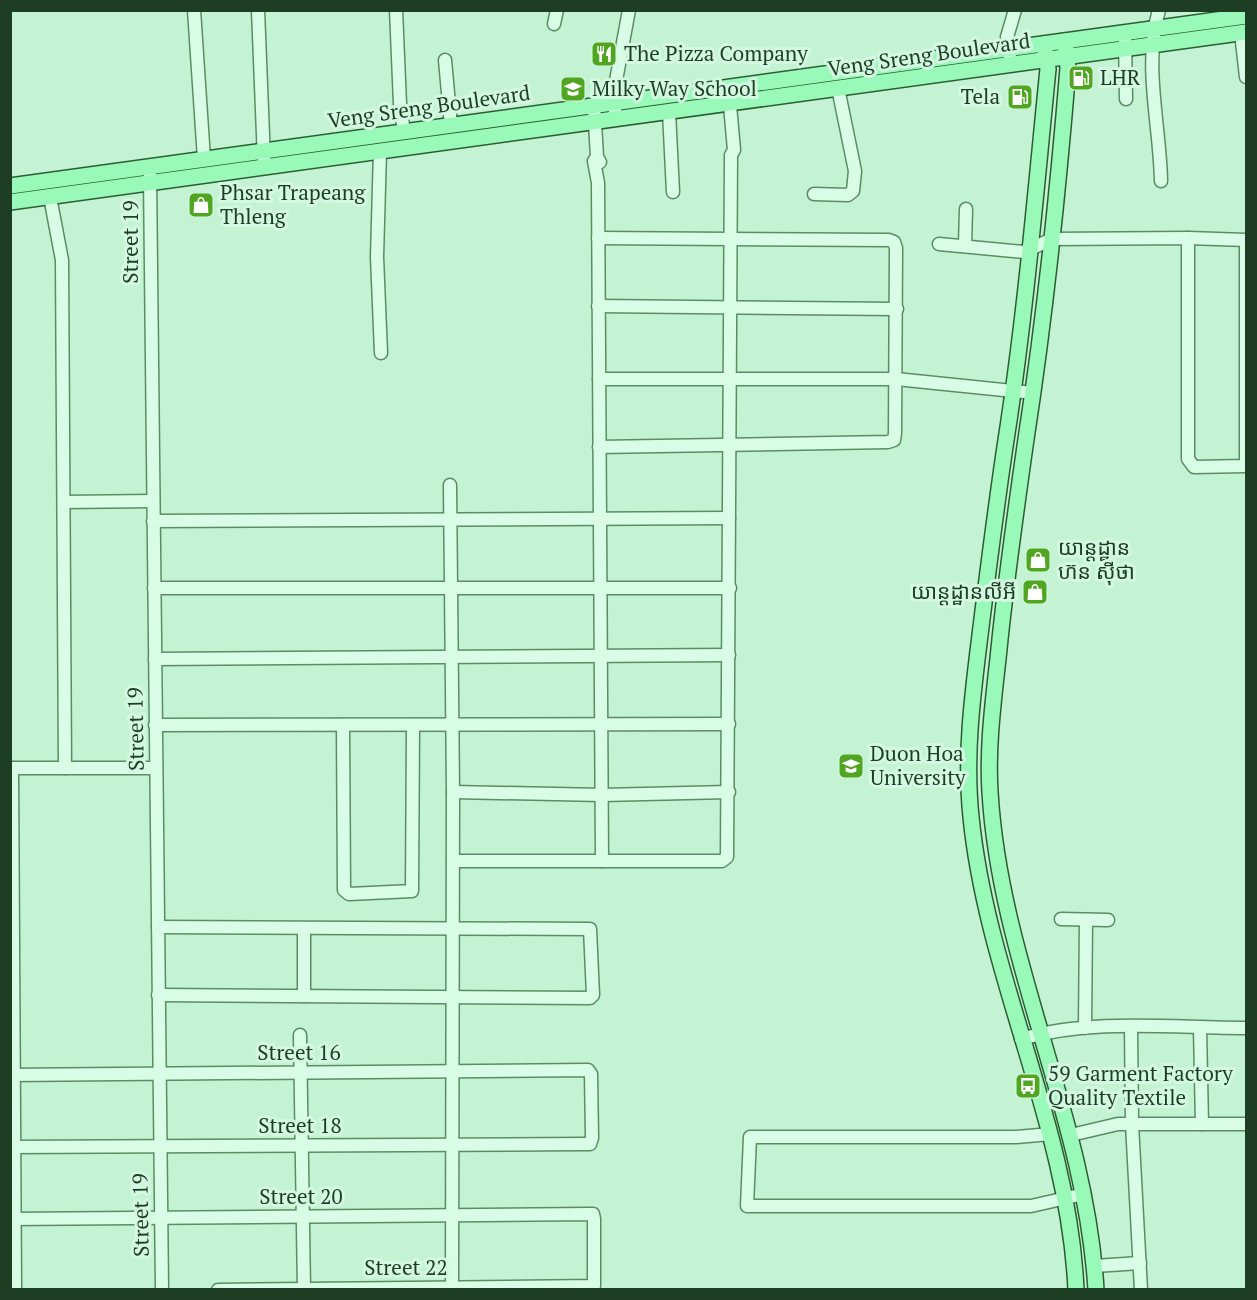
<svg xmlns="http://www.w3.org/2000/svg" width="1257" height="1300" font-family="'PT Serif','Noto Sans Khmer',serif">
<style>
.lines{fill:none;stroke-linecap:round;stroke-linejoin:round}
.minor-casing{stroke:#588f62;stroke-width:15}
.major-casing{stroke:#2c5d32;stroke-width:18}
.minor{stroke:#d8fce5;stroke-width:12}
.major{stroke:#99f9b9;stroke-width:15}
.labels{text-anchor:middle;stroke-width:6;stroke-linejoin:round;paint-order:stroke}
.poi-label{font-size:21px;fill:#1d3e22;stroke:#d4f9e2;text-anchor:start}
.street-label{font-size:21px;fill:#1d3e22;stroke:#d4f9e2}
</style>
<rect width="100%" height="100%" fill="#c4f3d4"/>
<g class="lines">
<g class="minor-casing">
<g id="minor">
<polyline points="194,10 204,159"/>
<polyline points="258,10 264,160"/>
<polyline points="396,10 400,104 404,132"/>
<path d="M1159,10C1143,64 1160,125 1161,181"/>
<polyline points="554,24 557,10"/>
<polyline points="1241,33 1246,77"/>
<polyline points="1125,40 1126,99"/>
<polyline points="1010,58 1007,37 1015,10"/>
<polyline points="445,60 451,126"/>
<polyline points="594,106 597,157 600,162"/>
<polyline points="669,112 673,192"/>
<polyline points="615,119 615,86 629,10"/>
<polyline points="380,151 377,257 381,353"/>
<polyline points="597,157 594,161 598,183 602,861"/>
<polyline points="150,175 162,1290"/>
<polyline points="814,194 848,195 853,191 855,171 838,88"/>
<polyline points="50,197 62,260 65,768"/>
<polyline points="598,238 889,240 894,242 896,248 895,433 894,440 888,442 599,447"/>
<polyline points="1188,238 1246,240"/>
<polyline points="939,244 1024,252 1052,239 1188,238 1188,459 1194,467 1245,466 1246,462 1246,243"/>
<polyline points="965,245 966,209"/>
<polyline points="598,306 897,309"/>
<polyline points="599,379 896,379 1033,393"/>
<polyline points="450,485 453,792 452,1290"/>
<polyline points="64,502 153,501"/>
<polyline points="153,521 729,518"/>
<polyline points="154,588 730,588"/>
<polyline points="155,659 729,655"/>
<polyline points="155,725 729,724"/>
<polyline points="343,725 344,890 349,894 412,891 413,726"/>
<polyline points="10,768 156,768"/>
<polyline points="12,768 15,1290"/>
<polyline points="453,792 602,795 729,792"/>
<polyline points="453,861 722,861 727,857 731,155 734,150 729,94"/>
<polyline points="1061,919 1108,920"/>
<polyline points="158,927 590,929 593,995 590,998 158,995"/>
<polyline points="304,929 304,996"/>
<polyline points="1131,1027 1132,1124 1141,1290"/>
<polyline points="1085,1028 1086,920"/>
<polyline points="1200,1028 1202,1124"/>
<polyline points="300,1035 304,1290"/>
<path d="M1021,1039C1093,1018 1172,1028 1246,1028"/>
<polyline points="10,1075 588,1070 591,1074 592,1138 590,1144 584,1144 10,1147"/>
<polyline points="1051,1134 1016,1137 750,1137 747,1206 1031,1206 1084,1194"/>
<polyline points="1071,1135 1118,1124 1246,1124"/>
<polyline points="10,1219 589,1214 593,1214 594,1219 594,1286 218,1290"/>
<polyline points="1095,1266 1140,1263"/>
</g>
</g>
<g class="major-casing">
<g id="major">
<path d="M1065,41L1068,68C1058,192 1045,316 1026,439C1016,509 1006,579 999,649C994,697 987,744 990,792C1000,963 1086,1118 1096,1290"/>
<path d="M1044,44L1048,69C1036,189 1026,308 1008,427C998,491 990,555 982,619C974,685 964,750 971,817C987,978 1069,1127 1076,1290"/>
<polyline points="10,186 1246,16"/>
<polyline points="10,202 1246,32"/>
</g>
</g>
<use href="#minor" class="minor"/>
<use href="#major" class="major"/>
</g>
<defs>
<g id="restaurant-square" transform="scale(1.35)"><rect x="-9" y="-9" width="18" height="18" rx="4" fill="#50a521" stroke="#d4f9e2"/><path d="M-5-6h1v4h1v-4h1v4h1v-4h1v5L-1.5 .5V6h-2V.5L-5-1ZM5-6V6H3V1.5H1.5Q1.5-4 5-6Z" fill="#fff"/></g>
<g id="fuel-square" transform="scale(1.35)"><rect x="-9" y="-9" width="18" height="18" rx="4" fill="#50a521" stroke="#d4f9e2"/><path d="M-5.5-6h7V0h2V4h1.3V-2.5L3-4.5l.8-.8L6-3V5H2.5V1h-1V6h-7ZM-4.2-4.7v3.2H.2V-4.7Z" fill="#fff"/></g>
<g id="school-square" transform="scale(1.35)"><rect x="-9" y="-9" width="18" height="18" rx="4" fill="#50a521" stroke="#d4f9e2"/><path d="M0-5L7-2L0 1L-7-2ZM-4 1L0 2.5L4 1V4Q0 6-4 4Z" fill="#fff"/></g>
<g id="shop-square" transform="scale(1.35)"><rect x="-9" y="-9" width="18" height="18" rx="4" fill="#50a521" stroke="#d4f9e2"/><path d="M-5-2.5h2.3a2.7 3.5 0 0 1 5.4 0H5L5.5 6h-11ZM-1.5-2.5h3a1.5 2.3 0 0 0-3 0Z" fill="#fff"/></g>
<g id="university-square" transform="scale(1.35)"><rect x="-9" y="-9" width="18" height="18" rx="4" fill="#50a521" stroke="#d4f9e2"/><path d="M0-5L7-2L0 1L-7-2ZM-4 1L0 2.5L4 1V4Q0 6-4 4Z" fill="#fff"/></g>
<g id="bus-square" transform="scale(1.35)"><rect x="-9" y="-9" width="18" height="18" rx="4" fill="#50a521" stroke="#d4f9e2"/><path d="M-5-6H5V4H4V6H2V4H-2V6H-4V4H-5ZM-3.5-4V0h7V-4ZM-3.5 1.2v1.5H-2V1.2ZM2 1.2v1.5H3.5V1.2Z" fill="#fff"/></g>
</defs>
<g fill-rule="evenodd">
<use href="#restaurant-square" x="604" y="54"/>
<use href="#fuel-square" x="1081" y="78"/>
<use href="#school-square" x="573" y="89"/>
<use href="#fuel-square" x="1020" y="97"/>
<use href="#shop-square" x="201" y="205"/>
<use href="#shop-square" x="1038" y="560"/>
<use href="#shop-square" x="1035" y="592"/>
<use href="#university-square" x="851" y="766"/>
<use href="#bus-square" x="1028" y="1086"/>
</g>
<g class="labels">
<g class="poi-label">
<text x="624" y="61">The Pizza Company</text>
<text x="1100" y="85">LHR</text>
<text x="592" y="96">Milky Way School</text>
<text x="1000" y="104" text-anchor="end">Tela</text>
<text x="220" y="200">Phsar Trapeang<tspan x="220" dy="24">Thleng</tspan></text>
<text x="1058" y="555">យាន្ដដ្ឋាន<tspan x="1058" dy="24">ហ៊ន ស៊ីថា</tspan></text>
<text x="1016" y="599" text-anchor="end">យាន្ដដ្ឋានលីអី</text>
<text x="870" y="761">Duon Hoa<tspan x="870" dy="24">University</tspan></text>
<text x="1048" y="1081">59 Garment Factory<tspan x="1048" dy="24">Quality Textile</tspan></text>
</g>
<g class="street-label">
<text transform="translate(929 55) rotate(-8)" y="7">Veng Sreng Boulevard</text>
<text transform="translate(429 107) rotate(-8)" y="7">Veng Sreng Boulevard</text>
<text transform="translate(131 242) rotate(-90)" y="7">Street 19</text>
<text transform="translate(136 729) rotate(-91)" y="7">Street 19</text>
<text x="299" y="1060">Street 16</text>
<text x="300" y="1133">Street 18</text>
<text x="301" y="1204">Street 20</text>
<text transform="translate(141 1215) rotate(-91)" y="7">Street 19</text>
<text x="406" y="1275">Street 22</text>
</g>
</g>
<rect width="1257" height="1300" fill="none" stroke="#1d3e22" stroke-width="24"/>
</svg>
